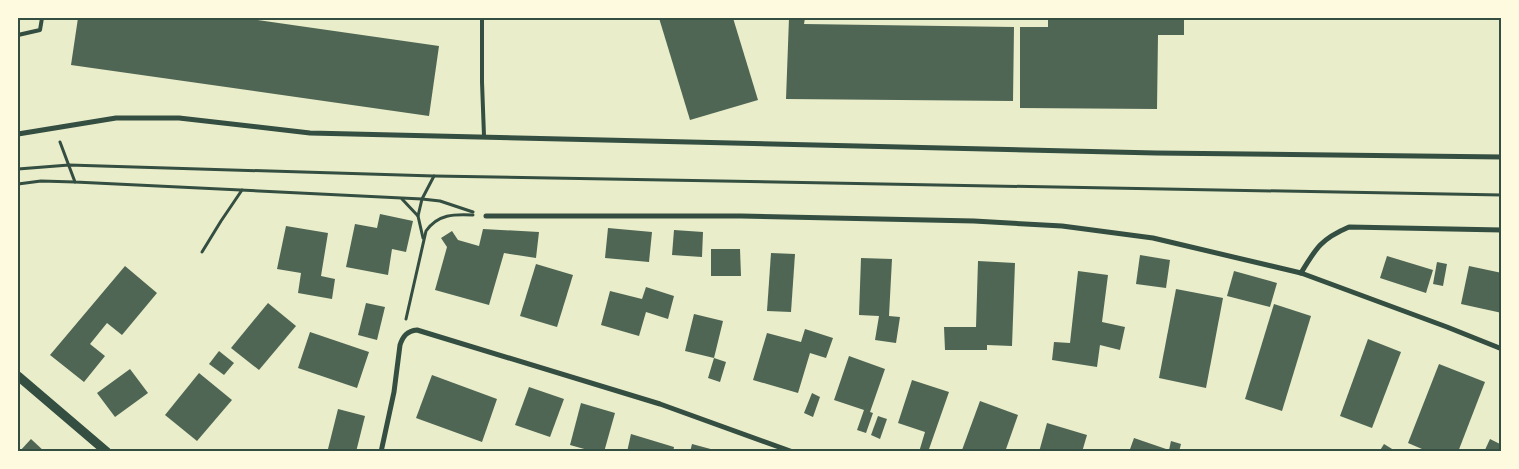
<svg xmlns="http://www.w3.org/2000/svg" width="1519" height="469" font-family="'Varela Round',sans-serif">
<style>
.building{fill:#4f6655}
.lines{fill:none;stroke-linecap:round;stroke-linejoin:round}
.path{stroke:#344e41;stroke-width:3}
.service{stroke:#344e41;stroke-width:4}
.minor{stroke:#344e41;stroke-width:5}
.tertiary{stroke:#344e41;stroke-width:9}
.neatline{fill:none;stroke:#344e41;stroke-width:2}
</style>
<rect width="100%" height="100%" fill="#e9edc9"/>
<g class="building">
<polygon points="78,18 243,18 439,46 429,116 71,65"/>
<polygon points="659,18 733,18 758,100 690,120"/>
<polygon points="789,18 805,18 804,24 1014,27 1013,101 786,99"/>
<polygon points="1048,18 1184,18 1184,35 1158,35 1157,109 1020,108 1020,27 1048,27"/>
<polygon points="380,214 413,221 406,252 392,249 388,275 346,267 355,224 377,228"/>
<polygon points="286,226 328,233 321,276 335,279 332,299 298,293 301,273 277,269"/>
<polygon points="608,228 652,232 649,262 605,258"/>
<polygon points="483,229 539,232 536,258 504,253 489,305 435,290 447,247 441,238 452,231 458,240 479,246"/>
<polygon points="674,230 703,232 702,257 672,255"/>
<polygon points="711,249 740,249 741,276 711,276"/>
<polygon points="771,253 795,254 791,312 767,311"/>
<polygon points="1140,255 1170,260 1166,288 1136,284"/>
<polygon points="1387,256 1433,270 1426,293 1380,278"/>
<polygon points="861,258 892,259 889,316 900,317 896,343 875,340 879,316 859,315"/>
<polygon points="978,261 1015,263 1012,346 987,345 987,350 945,350 944,327 976,327"/>
<polygon points="1437,262 1447,264 1443,286 1433,284"/>
<polygon points="536,264 573,275 557,327 520,316"/>
<polygon points="125,266 157,293 122,335 107,323 90,344 105,356 84,382 50,355"/>
<polygon points="1469,266 1502,273 1502,313 1461,304"/>
<polygon points="1078,271 1108,275 1102,322 1125,327 1120,350 1100,345 1097,367 1052,360 1054,342 1070,343"/>
<polygon points="1234,271 1277,283 1270,307 1227,296"/>
<polygon points="646,287 674,296 668,319 646,312 639,336 601,325 610,291 642,299"/>
<polygon points="1176,289 1223,298 1206,388 1159,378"/>
<polygon points="268,303 296,326 259,370 231,348"/>
<polygon points="366,303 385,307 377,340 358,335"/>
<polygon points="1274,304 1311,316 1282,411 1245,399"/>
<polygon points="694,314 723,321 714,358 726,362 720,382 708,378 714,358 685,351"/>
<polygon points="805,329 833,338 826,358 810,353 798,393 753,380 767,333 801,342"/>
<polygon points="310,332 369,352 357,388 298,368"/>
<polygon points="1368,339 1401,352 1372,428 1340,416"/>
<polygon points="219,351 234,363 224,375 209,364"/>
<polygon points="849,356 885,369 870,412 873,413 866,433 857,430 864,410 834,400"/>
<polygon points="1439,364 1485,382 1458,452 1429,452 1408,443"/>
<polygon points="130,369 148,393 115,417 97,393"/>
<polygon points="199,373 232,400 197,441 165,415"/>
<polygon points="432,375 497,399 482,442 416,418"/>
<polygon points="912,380 949,392 928,452 919,452 925,432 898,423"/>
<polygon points="529,387 564,399 550,437 515,425"/>
<polygon points="812,393 820,397 813,417 804,413"/>
<polygon points="980,401 1018,415 1005,452 962,450"/>
<polygon points="581,403 615,413 604,452 595,452 570,445"/>
<polygon points="338,409 365,416 356,452 338,452 328,449"/>
<polygon points="878,416 887,419 880,439 871,435"/>
<polygon points="1047,423 1087,435 1082,452 1039,452"/>
<polygon points="631,434 674,447 673,452 627,452"/>
<polygon points="1134,438 1169,450 1168,452 1129,452"/>
<polygon points="31,439 45,452 19,452"/>
<polygon points="1490,439 1502,445 1502,452 1484,452"/>
<polygon points="1171,441 1181,444 1179,452 1169,450"/>
<polygon points="692,444 718,451 718,452 690,452"/>
<polygon points="1384,444 1397,452 1379,452"/>
</g>
<g class="lines">
<g class="path">
<polyline points="60,142 75,182 422,199 440,201 473,212"/>
<polyline points="18,169 69,165 434,176 1502,195"/>
<polyline points="18,184 41,181 75,182"/>
<polyline points="402,199 418,216 423,238"/>
<polyline points="418,216 422,199 434,176"/>
<polyline points="202,252 221,221 242,190"/>
<path d="M406,319L426,231C438,214 454,214 473,215"/>
</g>
<g class="service">
<polyline points="482,18 482,82 484,136"/>
<polyline points="18,35 40,30 42,18"/>
</g>
<g class="minor">
<polyline points="18,134 116,118 179,118 310,133 1156,153 1502,157"/>
<polyline points="486,216 741,216 974,221 1062,226 1153,238 1301,273 1447,327 1502,349"/>
<path d="M1301,273C1316,248 1321,239 1349,227L1502,230"/>
<path d="M381,452L394,392L400,345C403,336 407,331 417,330L660,404L793,452"/>
</g>
<polyline class="tertiary" points="18,376 107,452"/>
</g>
<rect width="1519" height="469" fill="none" stroke="#fefae0" stroke-width="38"/>
<rect x="19" y="19" width="1481" height="431" class="neatline"/>
</svg>
